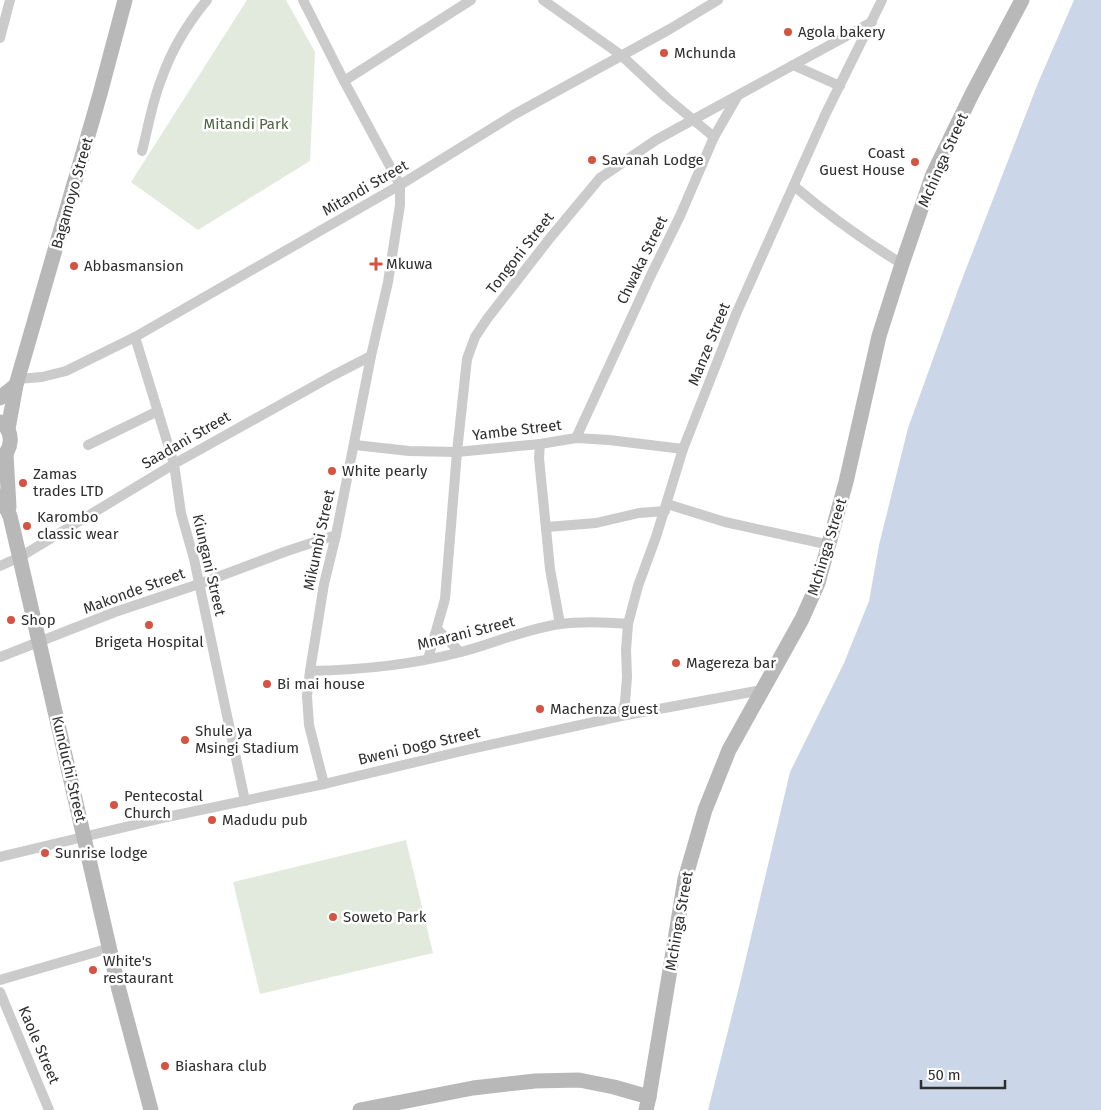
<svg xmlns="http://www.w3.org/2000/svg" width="1101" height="1110" font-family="'Fira Sans',sans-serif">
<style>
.green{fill:#e2eadd}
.water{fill:#cbd7e8}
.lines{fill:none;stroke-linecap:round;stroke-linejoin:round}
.street{stroke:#cbcbcb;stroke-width:10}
.secondary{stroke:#b8b8b8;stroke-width:15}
.poi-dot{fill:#d55341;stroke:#fff;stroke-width:2}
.labels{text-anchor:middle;stroke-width:5;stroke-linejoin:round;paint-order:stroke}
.poi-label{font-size:15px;fill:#2e2e2e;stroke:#fff;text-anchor:start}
.park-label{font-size:15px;fill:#4a6640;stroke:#fff}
.street-label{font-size:15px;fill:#2e2e2e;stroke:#fff}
</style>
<rect width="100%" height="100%" fill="#fff"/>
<g class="green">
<polygon points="247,0 286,0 315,52 310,161 198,230 131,182"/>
<polygon points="406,840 433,953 260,994 233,882"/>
</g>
<polygon class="water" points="1074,0 1101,0 1101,1110 708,1110 740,983 790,772 844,663 869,601 879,545 908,428 959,287 1038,83"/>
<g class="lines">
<g class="street">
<polyline points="303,0 344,81 400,185 400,205 388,282 371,356 336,535 324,584 310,671 307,696 309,725 324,784"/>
<polyline points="543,0 621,55 667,98 714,137"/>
<polyline points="0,38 10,0"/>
<polyline points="793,65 840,86"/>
<polyline points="344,81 471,0"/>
<path d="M142,151C148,128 152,103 161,80C171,51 187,24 207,0"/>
<path d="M794,186C828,215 863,240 902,264"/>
<polyline points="135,337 174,464 181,513 194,559 245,801"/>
<polyline points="18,379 42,377 66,371 135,337 400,185 515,114 670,29 718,0"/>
<polyline points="576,438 651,275 680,216 714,137 737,97"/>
<polyline points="540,444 539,458 550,569 560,624"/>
<polyline points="88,445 158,411"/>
<polyline points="355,445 409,451 457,452 540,444 576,438 609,440 683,449"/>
<polyline points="667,504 725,522 830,545"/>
<polyline points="547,527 596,523 639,513 665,511"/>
<polyline points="0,566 20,557 174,464 332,376 371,356"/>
<polyline points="437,629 460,652"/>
<polyline points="0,657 115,612 199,584 287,551 336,535"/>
<polyline points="428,659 445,599 457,452 467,359 475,337 487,319 550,238 600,178 656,140 872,22"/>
<path d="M310,671C361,670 411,665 461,652C494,643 526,629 560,624C582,621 606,622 628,624"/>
<polyline points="621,716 625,702 627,677 626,650 628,624 638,586 656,537 683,449 736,314 826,113 882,0"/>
<polyline points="0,857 167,817 324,784 462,751 621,716 762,690"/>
<polyline points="0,980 110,948"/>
<polyline points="0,992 49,1110"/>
</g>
<g class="secondary">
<polyline points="0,398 16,385"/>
<polyline points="8,429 16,385 100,94 125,0"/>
<polyline points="6,454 9,507"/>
<path d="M0,459C13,449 14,432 1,422"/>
<polyline points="0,496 10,516 14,533 119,990 151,1110"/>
<polyline points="360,1110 473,1088 535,1081 579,1080 614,1087 649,1097"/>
<polyline points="646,1110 649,1097 685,879 705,810 729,750 802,619 818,583 846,482 879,336 902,264 933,174 972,94 1022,0"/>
</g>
</g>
<g class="poi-dot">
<circle cx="788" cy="32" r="5"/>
<circle cx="664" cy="53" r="5"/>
<circle cx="592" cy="160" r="5"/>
<circle cx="915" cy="162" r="5"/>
<path d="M373.5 256.5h5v5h5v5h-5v5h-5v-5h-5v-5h5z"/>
<circle cx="74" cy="266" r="5"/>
<circle cx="332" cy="471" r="5"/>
<circle cx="23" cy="483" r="5"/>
<circle cx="27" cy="526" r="5"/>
<circle cx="11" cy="620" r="5"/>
<circle cx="149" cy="625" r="5"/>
<circle cx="676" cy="663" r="5"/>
<circle cx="267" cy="684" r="5"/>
<circle cx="540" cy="709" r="5"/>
<circle cx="185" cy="740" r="5"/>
<circle cx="114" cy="805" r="5"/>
<circle cx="212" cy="820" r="5"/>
<circle cx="45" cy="853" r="5"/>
<circle cx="333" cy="917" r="5"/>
<circle cx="93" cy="970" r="5"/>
<circle cx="165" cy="1066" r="5"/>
</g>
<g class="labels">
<g class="poi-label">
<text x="798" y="37">Agola bakery</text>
<text x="674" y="58">Mchunda</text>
<text x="905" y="158" text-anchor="end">Coast<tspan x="905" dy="17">Guest House</tspan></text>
<text x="602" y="165">Savanah Lodge</text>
<text x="386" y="269">Mkuwa</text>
<text x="84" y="271">Abbasmansion</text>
<text x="342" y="476">White pearly</text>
<text x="33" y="479">Zamas<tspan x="33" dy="17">trades LTD</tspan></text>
<text x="37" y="522">Karombo<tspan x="37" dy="17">classic wear</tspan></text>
<text x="21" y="625">Shop</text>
<text x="149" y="647" text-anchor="middle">Brigeta Hospital</text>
<text x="686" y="668">Magereza bar</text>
<text x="277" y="689">Bi mai house</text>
<text x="550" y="714">Machenza guest</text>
<text x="195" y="736">Shule ya<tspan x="195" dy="17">Msingi Stadium</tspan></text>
<text x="124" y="801">Pentecostal<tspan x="124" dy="17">Church</tspan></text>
<text x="222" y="825">Madudu pub</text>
<text x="55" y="858">Sunrise lodge</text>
<text x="343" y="922">Soweto Park</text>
<text x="103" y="966">White's<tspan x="103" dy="17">restaurant</tspan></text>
<text x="175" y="1071">Biashara club</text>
</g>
<g class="park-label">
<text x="246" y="129">Mitandi Park</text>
</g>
<g class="street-label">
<text transform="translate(943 160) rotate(-66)" y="5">Mchinga Street</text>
<text transform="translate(365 188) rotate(-30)" y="5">Mitandi Street</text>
<text transform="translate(72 193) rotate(-74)" y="5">Bagamoyo Street</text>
<text transform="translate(520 253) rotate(-52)" y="5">Tongoni Street</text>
<text transform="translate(642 260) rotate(-64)" y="5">Chwaka Street</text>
<text transform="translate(709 344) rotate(-68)" y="5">Manze Street</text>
<text transform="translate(517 430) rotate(-7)" y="5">Yambe Street</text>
<text transform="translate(186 440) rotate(-30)" y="5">Saadani Street</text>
<text transform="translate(319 540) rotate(-78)" y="5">Mikumbi Street</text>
<text transform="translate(827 547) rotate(-73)" y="5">Mchinga Street</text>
<text transform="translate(209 565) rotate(77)" y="5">Kiungani Street</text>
<text transform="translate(134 591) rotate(-20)" y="5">Makonde Street</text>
<text transform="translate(466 633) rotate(-14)" y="5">Mnarani Street</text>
<text transform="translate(419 746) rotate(-13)" y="5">Bweni Dogo Street</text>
<text transform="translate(69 769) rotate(77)" y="5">Kunduchi Street</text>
<text transform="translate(679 921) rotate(-80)" y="5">Mchinga Street</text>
<text transform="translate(39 1045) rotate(67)" y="5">Kaole Street</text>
</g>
</g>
<path d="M921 1080v8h84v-8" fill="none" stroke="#2e2e2e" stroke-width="2.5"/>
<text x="928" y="1080" font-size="15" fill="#2e2e2e" stroke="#ffffff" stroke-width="4" paint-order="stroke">50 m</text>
</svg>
